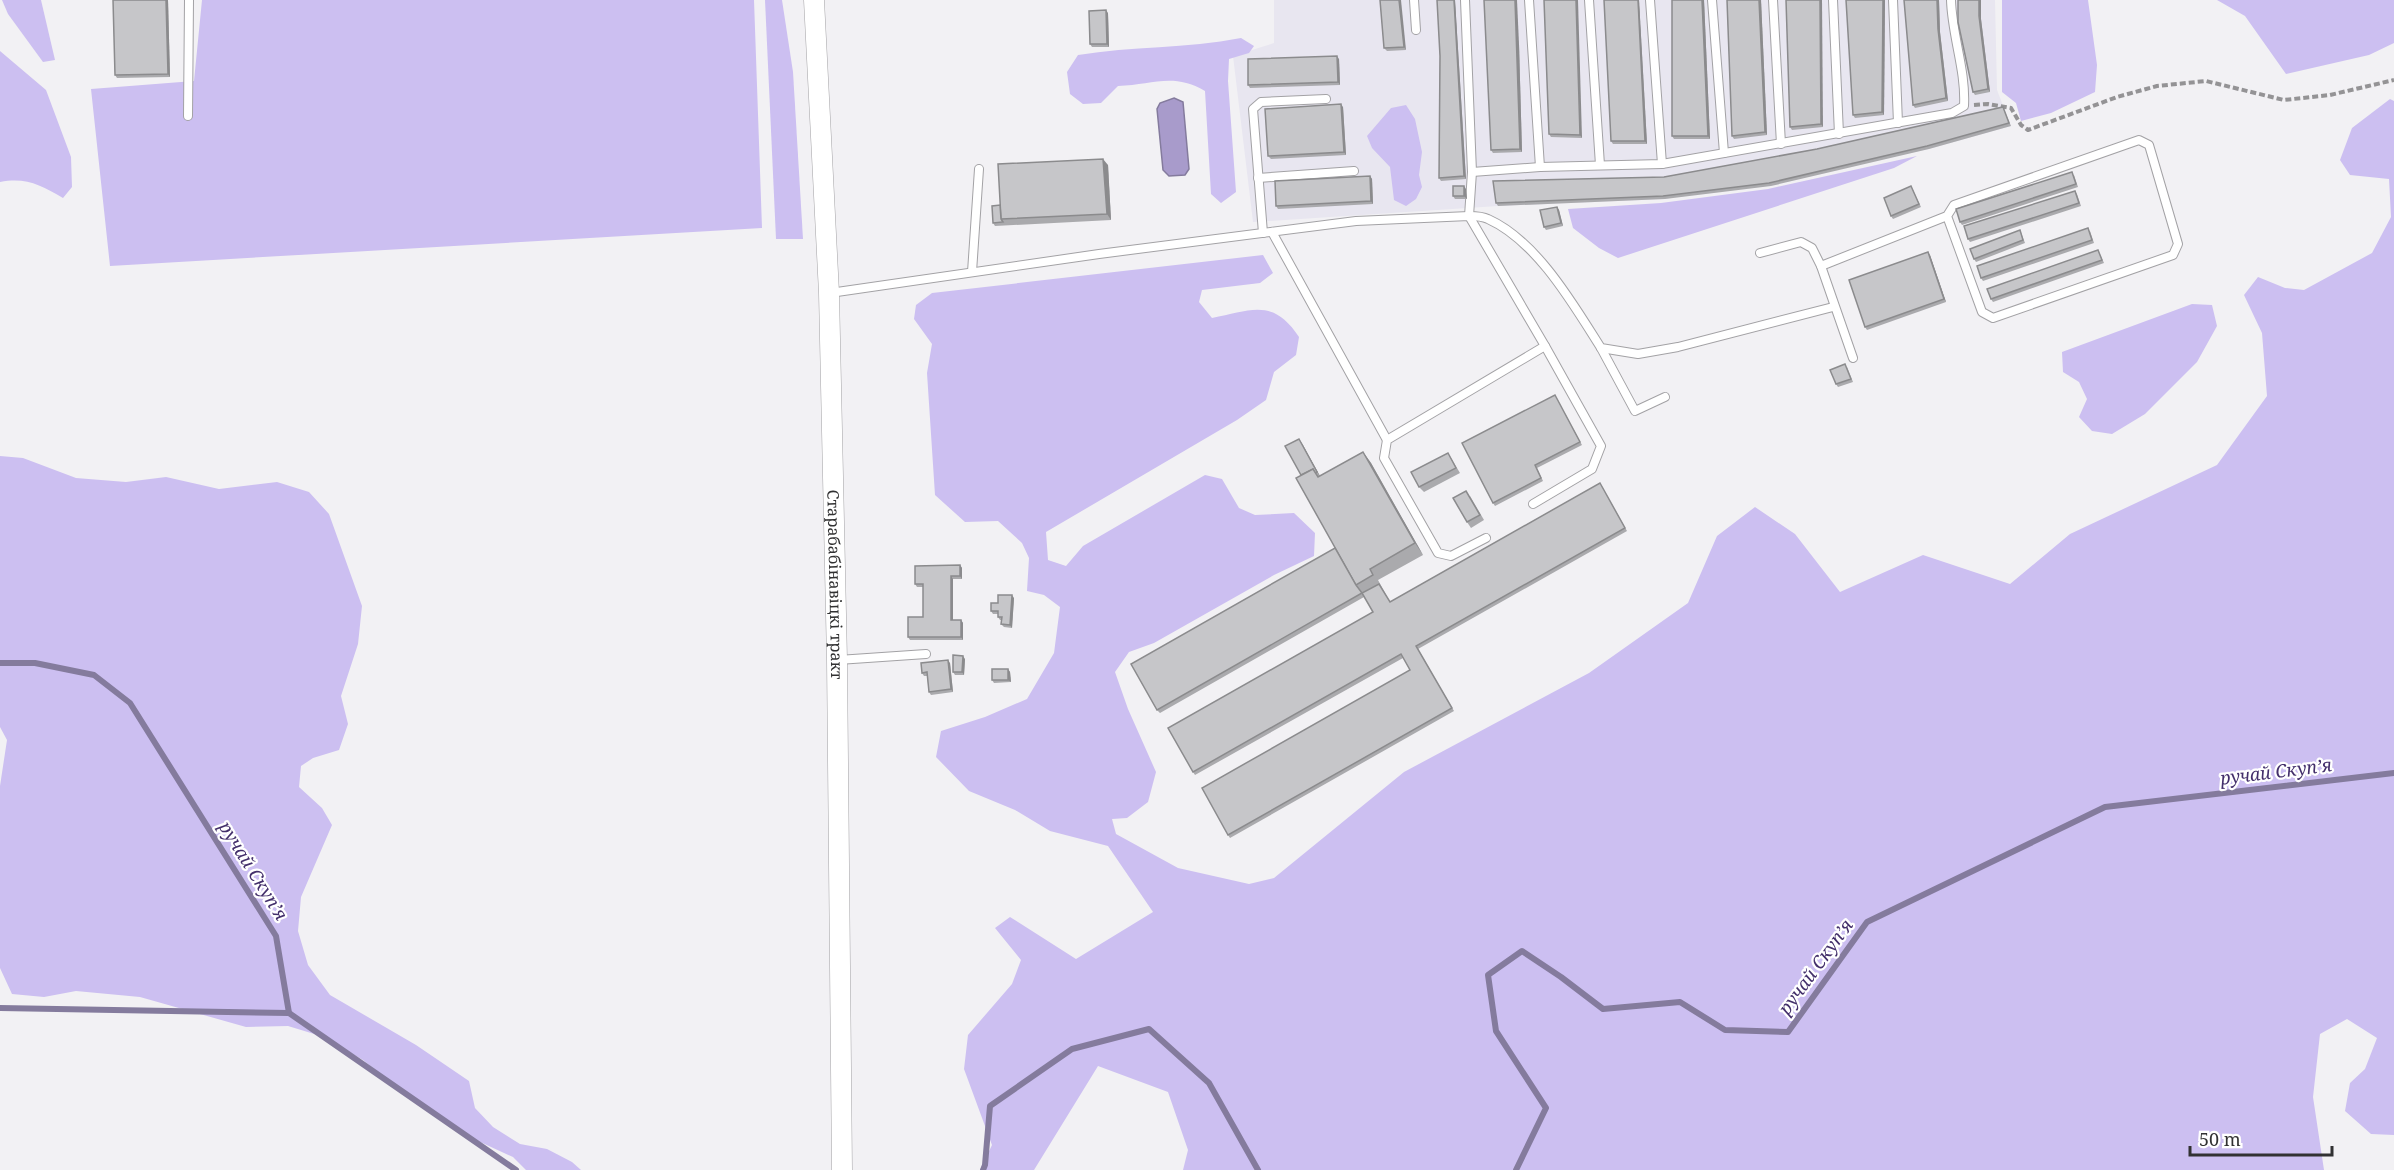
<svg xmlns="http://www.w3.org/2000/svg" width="2394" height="1170" font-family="'Noto Serif',serif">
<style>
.built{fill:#e8e6f0}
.green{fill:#ccbff1}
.water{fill:#a89bcb;stroke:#847b9d;stroke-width:1.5}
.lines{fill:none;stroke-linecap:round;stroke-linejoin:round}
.stream{stroke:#847b9d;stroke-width:6}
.service-casing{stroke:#a3a2a5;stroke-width:10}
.tertiary-casing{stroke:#a3a2a5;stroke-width:21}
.path{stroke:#949395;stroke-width:4;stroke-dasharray:6 3;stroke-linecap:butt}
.service{stroke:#fff;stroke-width:8}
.tertiary{stroke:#fff;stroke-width:20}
.wall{fill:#aaaaad}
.shaded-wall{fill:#8b8b8d}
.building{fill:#c6c6c9;stroke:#8b8b8d;stroke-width:1.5}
.labels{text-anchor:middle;stroke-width:4.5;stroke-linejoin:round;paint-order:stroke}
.street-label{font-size:16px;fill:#313132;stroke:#fff}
.water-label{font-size:18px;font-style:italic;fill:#432f6b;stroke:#fff}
</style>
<rect width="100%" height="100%" fill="#f2f1f4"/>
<polygon class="built" points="1274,0 1995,0 1997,90 2011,126 1929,149 1665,199 1498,206 1253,222 1233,56 1274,43"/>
<g class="green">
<polygon points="2,0 41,0 55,60 43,62 8,14"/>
<polygon points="202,0 754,0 762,228 110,266 91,89 194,81"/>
<polygon points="765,0 782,0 793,72 803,239 776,239"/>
<polygon points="2002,0 2088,0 2097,65 2095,92 2051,113 2021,121 2016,103 2002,92"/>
<polygon points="2217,0 2394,0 2394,43 2369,55 2286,74 2245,16"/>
<path d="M1241,38L1254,46L1249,53L1229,59L1228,81L1236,192L1221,203L1211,194L1205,91C1173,72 1152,85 1118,86L1101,103L1083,104L1070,94L1067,72L1078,55C1132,46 1186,49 1241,38Z"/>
<path d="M0,51L46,90L71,157L72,187L63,198C41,185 26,177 0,182Z"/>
<path d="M2390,99L2394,101V1135L2371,1134L2345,1111L2350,1083L2365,1069L2377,1038L2347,1019L2320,1034L2313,1097L2324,1170H1183L1188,1150L1168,1092L1098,1066L1034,1170H980L992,1145L964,1069L968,1035L1012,984L1021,960L995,928L1010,917L1076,959L1153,912L1108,846L1050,831L1015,810L969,791L936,757L941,731L985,717L1027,699L1054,653L1060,607L1044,595L1027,591L1029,558L1022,543L998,521L965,522L935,495L927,373L932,344L914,319L916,305L932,293L1263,255L1273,273L1260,283L1202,290L1199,302L1212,318C1252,310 1273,298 1299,337L1296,355L1274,372L1266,400L1237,420L1046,532L1048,560L1066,566L1083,546L1205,475L1222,479L1239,508L1255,515L1294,513L1315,533L1314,556L1274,575L1154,643L1129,652L1115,672L1128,709L1156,772L1148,802L1127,818L1112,819L1116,834L1178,868L1249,884L1274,878L1404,772L1589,673L1688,603L1717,536L1755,507L1795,534L1840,592L1923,555L2010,584L2070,534L2217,465L2267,396L2262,333L2244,295L2258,277L2285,288L2304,290L2372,253L2391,217L2389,179L2350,175L2340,160L2352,128Z"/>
<polygon points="1406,105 1415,119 1422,152 1419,175 1422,187 1416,199 1406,206 1394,200 1390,167 1372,148 1367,136 1391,108"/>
<polygon points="1917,156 1894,168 1618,258 1599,248 1573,228 1568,209 1661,203 1768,189"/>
<polygon points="2192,304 2212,305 2217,326 2197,362 2145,414 2112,434 2092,431 2079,417 2087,399 2079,382 2063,372 2062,352"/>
<polygon points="0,456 23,458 76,478 126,482 166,477 219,489 277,482 309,492 329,514 362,606 358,644 341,696 348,724 339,750 313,758 301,766 299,787 322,808 332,825 301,897 298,931 308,965 330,995 416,1045 469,1081 475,1108 493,1127 520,1144 547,1149 572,1162 581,1170 526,1170 513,1157 478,1141 438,1117 401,1091 363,1060 324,1037 288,1026 246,1027 140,997 76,991 44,997 12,994 0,968 0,786 7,740 0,727"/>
</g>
<polygon class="water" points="1174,98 1183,102 1189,169 1185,175 1169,176 1163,170 1157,109 1160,103"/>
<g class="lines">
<g class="stream">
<polyline points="0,663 35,663 94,675 130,703 276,936 289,1013 516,1170"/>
<polyline points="0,1008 289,1013"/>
<polyline points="983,1170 985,1165 990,1106 1072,1049 1149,1029 1209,1083 1258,1170"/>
<polyline points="1516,1170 1546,1108 1496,1031 1488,975 1522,951 1561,977 1603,1009 1680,1002 1725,1030 1788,1032 1867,922 2105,807 2394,773"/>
</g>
<g class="service-casing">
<g id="service">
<polyline points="1414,0 1416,30"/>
<polyline points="1465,0 1472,172 1469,216 1545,346"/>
<polyline points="1529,0 1540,167"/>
<polyline points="1589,0 1600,165"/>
<polyline points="1650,0 1662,164"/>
<polyline points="1712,0 1724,153"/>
<polyline points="1773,0 1781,144"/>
<polyline points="1833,0 1839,134"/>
<polyline points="1893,0 1898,123"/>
<polyline points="188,116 189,0"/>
<path d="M1472,172L1540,167L1662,164L1952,113L1964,106C1966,70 1952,36 1951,0"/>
<polyline points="1258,178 1354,171"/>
<polyline points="1272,232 1387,440"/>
<polyline points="1263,233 1253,109 1261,102 1326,99"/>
<polyline points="1760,253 1801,242 1812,248 1821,266 1853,358"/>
<polyline points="1821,266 1947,216 1954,205 2139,140 2149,145 2178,244 2173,255 1993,318 1982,312 1947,216"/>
<polyline points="972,272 979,169"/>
<path d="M830,293L1099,254L1356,221L1469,216C1475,216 1482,216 1488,219C1537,241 1573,304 1601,348L1638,354L1678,347L1833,307"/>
<polyline points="1601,348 1635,411 1665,397"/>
<polyline points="1486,538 1451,556 1438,553 1384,458 1387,440 1545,346 1601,446 1592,469 1533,504"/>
<polyline points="838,660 926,654"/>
</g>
</g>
<g class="tertiary-casing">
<g id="tertiary">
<path id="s1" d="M814,0L829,293L837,660L842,1170"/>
</g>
</g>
<polyline class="path" points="1974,105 1988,104 2011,108 2021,125 2028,130 2117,97 2157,86 2206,81 2284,100 2330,95 2394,80"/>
<use href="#service" class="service"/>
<use href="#tertiary" class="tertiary"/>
</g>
<g class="wall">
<polygon points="113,0 168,0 170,77 117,78 115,75"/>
<polygon points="1380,0 1406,50 1387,51 1384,48"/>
<polygon points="1437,0 1455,0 1466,179 1441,181 1439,178 1440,56"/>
<polygon points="1544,0 1582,138 1551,137 1549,134"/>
<polygon points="1604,0 1639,0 1647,144 1613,144 1611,141"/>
<polygon points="1672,0 1704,0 1710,139 1674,139 1672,136"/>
<polygon points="1727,0 1761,0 1767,135 1734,139 1732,136"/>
<polygon points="1786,0 1823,127 1792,130 1790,127"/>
<polygon points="1846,0 1885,0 1884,115 1855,118 1853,115"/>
<polygon points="1904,0 1939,0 1940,32 1948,101 1915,108 1913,105"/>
<polygon points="1108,13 1109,47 1092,47 1090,44"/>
<polygon points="1981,19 1990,92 1975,95 1973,92"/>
<polygon points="1519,44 1522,152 1493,153 1491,150"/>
<polygon points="1339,59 1340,85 1250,88 1248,85"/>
<polygon points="1343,107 1346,155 1271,159 1268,156"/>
<polygon points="2003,107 2011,126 1929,149 1771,186 1665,199 1498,206 1496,203 1664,177 1817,149"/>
<polygon points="1108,165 1111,220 995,226 993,223 1000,205"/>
<polygon points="2074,175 2078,187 1962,225 1960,222"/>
<polygon points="1370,176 1372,179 1373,204 1278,209 1276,206"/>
<polygon points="1911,186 1921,207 1893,219 1891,216"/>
<polygon points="1466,189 1467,199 1455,199 1453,196"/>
<polygon points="2075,191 2077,194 2081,206 1970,242 1968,239"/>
<polygon points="1557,207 1559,210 1563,226 1546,230 1544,227"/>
<polygon points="2020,230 2025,243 1976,262 1974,259"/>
<polygon points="2090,231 2094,243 1983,281 1981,278"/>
<polygon points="2098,250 2104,263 1993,302 1991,299"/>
<polygon points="1930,255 1946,302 1867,330 1865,327"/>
<polygon points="1847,367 1853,382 1838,387 1836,384"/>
<polygon points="1555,395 1582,445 1537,468 1543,481 1495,506 1493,503"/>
<polygon points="1299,439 1320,476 1363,452 1371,463 1423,555 1378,580 1390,602 1600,483 1627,531 1418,649 1454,711 1230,838 1228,835 1410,670 1403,658 1195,775 1193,772 1373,612 1364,597 1160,713 1157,710 1335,548 1301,475"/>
<polygon points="1448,453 1460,473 1424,492 1419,487"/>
<polygon points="1470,496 1484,520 1471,528 1467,522"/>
<polygon points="960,565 962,568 962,579 953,579 953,620 961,620 963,623 963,640 910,640 908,637 923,617 923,587 917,587 915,584"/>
<polygon points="1014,598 1012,628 1004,627 1001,624 1002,620 1000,620 998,617 998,614 993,614 991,611 998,603"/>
<polygon points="965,659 964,675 955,675 953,672"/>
<polygon points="950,663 953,692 931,695 929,692 927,676 924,676 922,673"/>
<polygon points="1008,669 1010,672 1011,682 994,683 992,680"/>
</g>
<g class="shaded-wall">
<polygon points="166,0 168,0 170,77 168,74"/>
<polygon points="1399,0 1401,0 1406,50 1404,47"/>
<polygon points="1454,0 1455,0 1466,179 1464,176"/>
<polygon points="1515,0 1517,0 1519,44 1522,152 1520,149"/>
<polygon points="1576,0 1578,0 1582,138 1580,135"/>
<polygon points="1638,0 1639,0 1647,144 1645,141"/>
<polygon points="1702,0 1704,0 1710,139 1708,136"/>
<polygon points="1759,0 1761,0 1767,135 1765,132"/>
<polygon points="1820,0 1822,0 1823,127 1821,124"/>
<polygon points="1883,0 1885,0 1884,115 1882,112"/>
<polygon points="1937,0 1939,0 1940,32 1948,101 1946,98 1938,29"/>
<polygon points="1979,0 1981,0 1981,19 1990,92 1988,89 1979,16"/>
<polygon points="1106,10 1108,13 1109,47 1107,44"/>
<polygon points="1337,56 1339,59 1340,85 1338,82"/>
<polygon points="1341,104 1343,107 1346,155 1344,152"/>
<polygon points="1103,159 1108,165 1111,220 1107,214"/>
<polygon points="1370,176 1372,179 1373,204 1371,201"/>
<polygon points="1464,186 1466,189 1467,199 1464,196"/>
<polygon points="1557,207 1559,210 1563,226 1561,223"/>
<polygon points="1928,252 1930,255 1946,302 1944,299"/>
<polygon points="1299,439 1303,445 1321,478 1317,472"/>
<polygon points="1363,452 1371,463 1423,555 1415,543"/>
<polygon points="960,565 962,568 962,579 960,576"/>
<polygon points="951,576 953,579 953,623 951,620"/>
<polygon points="1012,595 1014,598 1012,628 1010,625"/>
<polygon points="961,620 963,623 963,640 961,637"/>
<polygon points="963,656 965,659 964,675 962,672"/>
<polygon points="948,660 950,663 953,692 951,689"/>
<polygon points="1008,669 1010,672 1011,682 1008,680"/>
</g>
<g class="building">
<polygon points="113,0 166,0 168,74 115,75"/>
<polygon points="1380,0 1399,0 1404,47 1384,48"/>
<polygon points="1437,0 1454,0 1464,176 1439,178 1440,56"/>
<polygon points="1484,0 1515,0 1520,149 1491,150"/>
<polygon points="1544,0 1576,0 1580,135 1549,134"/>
<polygon points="1604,0 1638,0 1645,141 1611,141"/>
<polygon points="1672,0 1702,0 1708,136 1672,136"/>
<polygon points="1727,0 1759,0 1765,132 1732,136"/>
<polygon points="1786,0 1820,0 1821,124 1790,127"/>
<polygon points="1846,0 1883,0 1882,112 1853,115"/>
<polygon points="1904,0 1937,0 1938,29 1946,98 1913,105"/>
<polygon points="1958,0 1979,0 1979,16 1988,89 1973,92 1958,22"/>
<polygon points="1106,10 1107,44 1090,44 1089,11"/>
<polygon points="1337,56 1338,82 1248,85 1248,59"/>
<polygon points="1341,104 1344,152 1268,156 1265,109"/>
<polygon points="2003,107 2009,123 1927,146 1769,183 1663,196 1496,203 1493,181 1664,177 1817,149"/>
<polygon points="1103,159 1107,214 1001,219 998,164"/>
<polygon points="2072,172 2076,184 1960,222 1956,209"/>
<polygon points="1370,176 1371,201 1276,206 1275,181"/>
<rect x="1453" y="186" width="11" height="10"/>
<polygon points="1911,186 1919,204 1891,216 1884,198"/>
<polygon points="2075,191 2079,203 1968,239 1964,226"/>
<polygon points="1000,205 1001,219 1003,222 993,223 992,206"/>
<polygon points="1557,207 1561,223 1544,227 1540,210"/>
<polygon points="2088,228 2092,240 1981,278 1977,266"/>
<polygon points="2020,230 2023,240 1974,259 1970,249"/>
<polygon points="2098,250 2102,260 1991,299 1987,289"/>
<polygon points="1928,252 1944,299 1865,327 1849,280"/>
<polygon points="1845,364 1851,379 1836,384 1830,370"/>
<polygon points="1555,395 1580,442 1535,465 1541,478 1493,503 1462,443"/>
<polygon points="1299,439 1317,472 1315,473 1313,469 1301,475 1285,446"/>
<polygon points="1363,452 1415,543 1370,569 1373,575 1356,585 1296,478 1313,469 1318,477"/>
<polygon points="1448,453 1456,468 1419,487 1411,472"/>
<polygon points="1600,483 1625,528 1416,646 1452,708 1228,835 1202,788 1410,670 1401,654 1193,772 1168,728 1373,612 1362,593 1379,584 1390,602"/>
<polygon points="1466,491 1480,515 1467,522 1453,498"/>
<polygon points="1335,548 1356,585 1362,593 1157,710 1131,664"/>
<polygon points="960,565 960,576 951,576 951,620 961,620 961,637 908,637 908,617 923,617 923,584 915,584 915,566"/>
<polygon points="998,595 1012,595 1010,625 1001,624 1002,617 998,617 998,611 991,611 991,603 998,603"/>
<polygon points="953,655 963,656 962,672 953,672"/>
<polygon points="948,660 951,689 929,692 927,672 922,673 921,663"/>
<rect x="992" y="669" width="16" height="11"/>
</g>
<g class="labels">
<g class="street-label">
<text dy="6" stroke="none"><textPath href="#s1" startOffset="585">Старабабінавіцкі тракт</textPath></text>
</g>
<g class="water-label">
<text transform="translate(2276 772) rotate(-7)" y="6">ручай Скупʼя</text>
<text transform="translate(253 871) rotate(58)" y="6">ручай Скупʼя</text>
<text transform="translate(1816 967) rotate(-54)" y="6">ручай Скупʼя</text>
</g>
</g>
<path d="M2190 1146v9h142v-9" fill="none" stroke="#313132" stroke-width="3"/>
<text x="2199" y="1146" font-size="18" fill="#313132" stroke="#ffffff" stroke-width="4.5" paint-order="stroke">50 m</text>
</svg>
